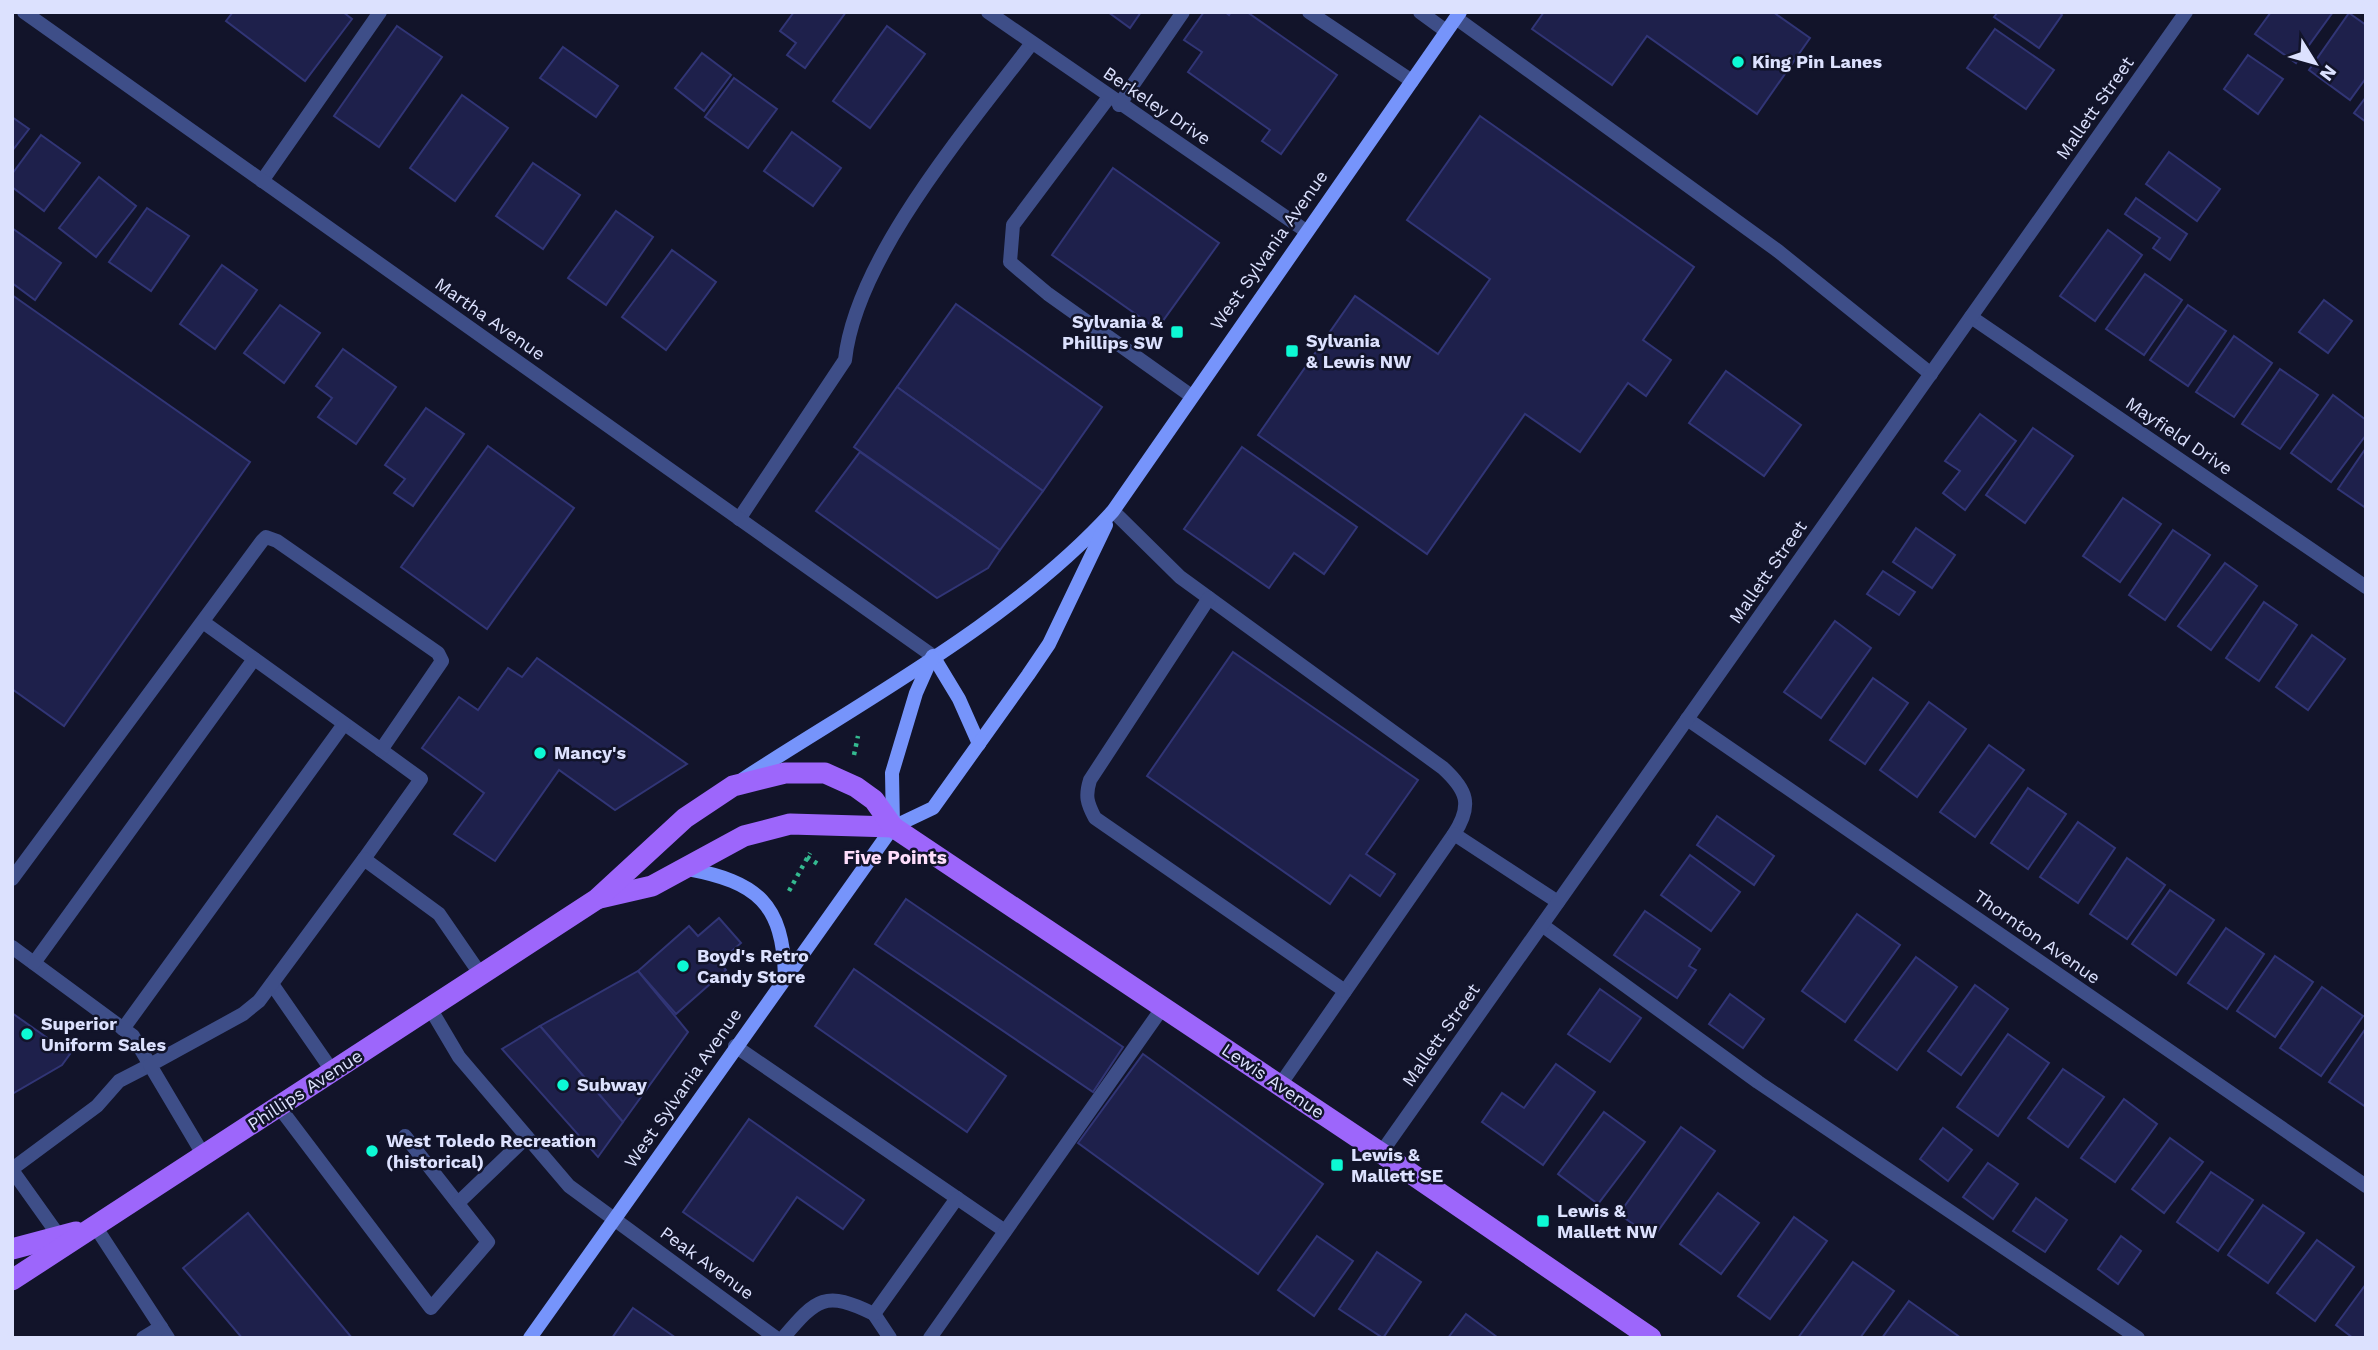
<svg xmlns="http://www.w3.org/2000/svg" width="2378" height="1350" font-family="'Work Sans',sans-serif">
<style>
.building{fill:#1e204b;stroke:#313576;stroke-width:2}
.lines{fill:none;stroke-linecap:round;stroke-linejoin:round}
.path{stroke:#34ba90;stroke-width:4.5;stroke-dasharray:3.5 5;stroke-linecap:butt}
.lane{stroke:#3e4e88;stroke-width:14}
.street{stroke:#3e4e88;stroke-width:14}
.secondary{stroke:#7694fb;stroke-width:14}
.primary{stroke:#9d66fb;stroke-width:21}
.poi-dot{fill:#0df9d4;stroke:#12142a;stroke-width:2.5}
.labels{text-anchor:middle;stroke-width:5;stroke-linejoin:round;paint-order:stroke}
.poi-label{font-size:18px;font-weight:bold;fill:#dce1fe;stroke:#12142a;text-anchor:start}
.street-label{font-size:18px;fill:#dce1fe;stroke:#12142a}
.neighbourhood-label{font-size:19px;font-weight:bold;fill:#fedefb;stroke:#12142a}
</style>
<rect width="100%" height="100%" fill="#12142a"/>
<g class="building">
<polygon points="233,12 343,12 352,19 305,81 226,21"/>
<polygon points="794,12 846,12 805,68 787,55 796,43 780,31"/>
<polygon points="1108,12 1141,12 1130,28"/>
<polygon points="1204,12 1225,12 1229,15 1231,12 1247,12 1337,75 1281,154 1262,141 1270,130 1188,72 1202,52 1184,40"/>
<polygon points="1544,12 1773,12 1810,38 1757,114 1647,36 1612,85 1532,29"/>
<polygon points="1998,12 2059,12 2062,15 2039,48 1994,17"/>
<polygon points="2271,12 2333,12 2296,63 2255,34"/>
<polygon points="2349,13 2366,25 2366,78 2350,100 2309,70"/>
<polygon points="397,26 442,57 379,147 334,116"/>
<polygon points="887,26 925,54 870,128 833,101"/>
<polygon points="1995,29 2054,70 2026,109 1967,68"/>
<polygon points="563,47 618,86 596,117 540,78"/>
<polygon points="702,53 731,75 704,111 675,88"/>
<polygon points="2248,55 2283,79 2258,114 2224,89"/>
<polygon points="734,78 777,109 748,148 705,117"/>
<polygon points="462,95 508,128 455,201 410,168"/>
<polygon points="2366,97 2366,122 2354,113"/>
<polygon points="1480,116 1694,267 1643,340 1671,360 1646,396 1628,383 1580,452 1525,414 1427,554 1258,435 1355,296 1438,354 1490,279 1407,220"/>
<polygon points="12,117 29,129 12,151"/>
<polygon points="792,132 841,168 813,206 764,171"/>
<polygon points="41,135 80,163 44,211 12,187 12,174"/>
<polygon points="2169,152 2220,189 2197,221 2146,184"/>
<polygon points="533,163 580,195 543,249 496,216"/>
<polygon points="1113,168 1219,243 1157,329 1052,255"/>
<polygon points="99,177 136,206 96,257 59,228"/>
<polygon points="2136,198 2187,234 2170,260 2153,248 2160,238 2125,214"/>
<polygon points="147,208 189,236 151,291 109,262"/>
<polygon points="616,211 653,237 606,305 568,278"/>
<polygon points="12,228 61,263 35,300 12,283"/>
<polygon points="2108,230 2142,255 2095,321 2060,296"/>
<polygon points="672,250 716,282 666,350 622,317"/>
<polygon points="222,265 257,290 215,349 180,324"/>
<polygon points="2145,274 2182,300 2144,355 2106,329"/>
<polygon points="12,295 250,462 64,726 12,689"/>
<polygon points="2324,300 2352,321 2328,353 2299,332"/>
<polygon points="956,304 1102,407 1043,491 897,387"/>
<polygon points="280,305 320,333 284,383 244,353"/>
<polygon points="2188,305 2226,331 2188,386 2150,360"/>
<polygon points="2234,336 2272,363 2234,417 2196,392"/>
<polygon points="343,349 396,387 356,444 318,417 332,398 316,386"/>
<polygon points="2280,369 2318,395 2280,449 2242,424"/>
<polygon points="1726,371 1801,425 1764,476 1689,423"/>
<polygon points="897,387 1043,491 1000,550 854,447"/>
<polygon points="2333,395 2366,420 2366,435 2331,482 2291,453"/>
<polygon points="426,408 464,434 413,506 394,493 405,479 385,465"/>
<polygon points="1980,414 2016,441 1965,510 1943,493 1960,471 1945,461"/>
<polygon points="2033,428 2073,456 2025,523 1986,495"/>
<polygon points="488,446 574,508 487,629 401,567"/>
<polygon points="1242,447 1357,527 1324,574 1294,553 1269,588 1184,529"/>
<polygon points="2366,448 2366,508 2338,489"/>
<polygon points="860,452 1000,550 988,568 937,598 816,511"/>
<polygon points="2123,498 2161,524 2120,582 2083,556"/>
<polygon points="1916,528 1955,555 1932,588 1893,562"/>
<polygon points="2173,530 2210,555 2165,620 2129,595"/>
<polygon points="2225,563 2257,586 2211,650 2178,626"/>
<polygon points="1883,571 1915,592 1899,615 1867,594"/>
<polygon points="2264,602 2297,625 2259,681 2226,658"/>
<polygon points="1835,621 1871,648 1821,718 1784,692"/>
<polygon points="2312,635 2345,659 2308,710 2276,687"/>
<polygon points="1233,652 1418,780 1366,854 1395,874 1380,896 1350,875 1330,904 1147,776"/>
<polygon points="537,658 687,764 615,810 559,770 495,861 454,834 484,793 422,748 459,697 478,710 508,668 522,677"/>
<polygon points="1873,678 1908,703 1865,764 1830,740"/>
<polygon points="1929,702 1966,729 1917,797 1880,770"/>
<polygon points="1989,745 2024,770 1975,837 1940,812"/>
<polygon points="2028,788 2066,814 2028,869 1991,843"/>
<polygon points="1717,816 1774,856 1754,885 1697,845"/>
<polygon points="2078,822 2115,848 2078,903 2040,877"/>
<polygon points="1690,855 1740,892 1711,931 1661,895"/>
<polygon points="2127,858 2165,885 2127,939 2090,914"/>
<polygon points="2170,890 2214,920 2176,975 2132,944"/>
<polygon points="906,899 1123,1047 1093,1092 875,944"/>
<polygon points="1645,911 1700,949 1689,966 1696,970 1677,998 1614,955"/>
<polygon points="1857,914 1900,945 1845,1022 1802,991"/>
<polygon points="719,918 741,943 719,962 726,970 676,1014 638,971 689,926 698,936"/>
<polygon points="2226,928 2264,954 2227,1009 2188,983"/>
<polygon points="2275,956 2313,982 2275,1037 2237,1011"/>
<polygon points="1916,957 1957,987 1897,1070 1855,1040"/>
<polygon points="854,969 1006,1076 967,1132 815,1026"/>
<polygon points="638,971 688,1032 623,1122 540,1026"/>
<polygon points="1975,985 2008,1009 1961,1075 1928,1051"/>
<polygon points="2322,987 2363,1016 2321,1076 2280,1048"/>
<polygon points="1600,989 1641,1018 1610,1062 1568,1034"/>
<polygon points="1730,994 1764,1019 1743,1048 1709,1024"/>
<polygon points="12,1013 70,1054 62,1065 12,1094"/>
<polygon points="540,1026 623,1122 598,1157 502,1049"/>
<polygon points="2366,1028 2366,1107 2329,1082"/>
<polygon points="2008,1034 2049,1063 1998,1136 1957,1107"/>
<polygon points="1143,1054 1323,1184 1258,1274 1078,1143"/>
<polygon points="1556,1064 1595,1092 1543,1165 1482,1122 1502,1093 1524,1108"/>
<polygon points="2063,1069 2104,1097 2068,1147 2028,1118"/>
<polygon points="2124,1099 2157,1124 2115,1182 2081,1158"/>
<polygon points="1604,1112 1645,1142 1598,1204 1558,1174"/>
<polygon points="749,1119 864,1200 843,1229 797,1197 753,1261 683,1212"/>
<polygon points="1681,1127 1715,1151 1653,1238 1619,1214"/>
<polygon points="1943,1128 1972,1150 1948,1181 1920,1159"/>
<polygon points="2170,1138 2203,1162 2164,1213 2132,1189"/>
<polygon points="1988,1163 2018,1184 1993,1219 1963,1197"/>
<polygon points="2211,1172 2253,1200 2218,1251 2177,1222"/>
<polygon points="1718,1193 1759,1223 1721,1274 1680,1244"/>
<polygon points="2036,1198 2067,1220 2045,1252 2013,1231"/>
<polygon points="2263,1205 2304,1233 2268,1283 2228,1255"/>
<polygon points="248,1213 352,1338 242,1338 183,1268"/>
<polygon points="1794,1217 1827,1241 1770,1319 1738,1296"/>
<polygon points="1317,1236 1353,1261 1314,1316 1278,1290"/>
<polygon points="2121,1236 2141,1251 2118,1284 2098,1269"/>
<polygon points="2317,1240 2354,1267 2315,1321 2277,1293"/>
<polygon points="1377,1252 1421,1282 1383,1338 1339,1309"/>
<polygon points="1853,1262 1894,1291 1860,1338 1798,1338"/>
<polygon points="2366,1284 2366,1338 2353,1338 2336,1325"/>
<polygon points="1909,1301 1961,1338 1882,1338"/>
<polygon points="633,1308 676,1338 612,1338"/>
<polygon points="1466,1314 1497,1337 1496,1338 1448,1338"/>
</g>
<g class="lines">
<g class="path">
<polyline points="854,755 858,736"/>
<polyline points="807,857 821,866"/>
<polyline points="789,891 810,853"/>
</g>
<g class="lane">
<polyline points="1309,12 1412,81"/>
<polyline points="1420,12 1446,31"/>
<polyline points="1456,18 1778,251 1931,374"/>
<polyline points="1109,97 1013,225 1010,262 1048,294 1190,395"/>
<polyline points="1119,105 1183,12"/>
<polyline points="262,181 380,12"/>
<path d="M1113,511L1180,577L1443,768C1467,790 1473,805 1454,834L1280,1085"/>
<path d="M739,519L845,360C856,257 969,126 1032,43"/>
<path d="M1209,598L1090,780C1085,796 1087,803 1095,818L1345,991"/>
<polyline points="1454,834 1558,902"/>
<polyline points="364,859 421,779 381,750"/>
<polyline points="12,879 262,541 266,537 277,541 438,653 442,661 381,750 203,622"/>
<polyline points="1542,925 1758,1082 2138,1338"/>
<polyline points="12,947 133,1036 150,1065 119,1081 97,1106 12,1169"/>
<polyline points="34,963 254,659"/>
<polyline points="272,984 333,1072"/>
<polyline points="430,1008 459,1057 569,1186 614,1219"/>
<polyline points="123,1029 344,724"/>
<polyline points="735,1046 1005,1231"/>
<polyline points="279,1107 431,1308 488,1242 405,1136"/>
<polyline points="204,1156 150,1065 243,1014 259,1001 364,859 439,914 481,975"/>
<polyline points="12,1170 59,1236"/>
<polyline points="459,1202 527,1137"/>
<polyline points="95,1226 168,1338"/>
<polyline points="874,1314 890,1338"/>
<polyline points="143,1338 161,1327"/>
<path d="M783,1338C817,1298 825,1290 874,1314L957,1198"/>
<polyline points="930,1338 1163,1007"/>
</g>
<g class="street">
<polyline points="24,12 933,656"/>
<polyline points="988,12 1306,231"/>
<polyline points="1971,317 2366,587"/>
<polyline points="1687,719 2366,1186"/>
<polyline points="1381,1153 2186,12"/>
<polyline points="614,1219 776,1338"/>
</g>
<g class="secondary">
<polyline points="933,656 959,699 979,744"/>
<path d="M743,779C866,699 1014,620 1113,511L1460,12"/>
<polyline points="893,826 892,773 916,693 932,657"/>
<path d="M688,869C757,882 783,903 785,977"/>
<polyline points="530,1338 893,827 933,808 1028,675 1049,644 1106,525"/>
</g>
<g class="primary">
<polyline points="600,898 652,886 744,836 790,824 893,827"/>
<polyline points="12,1249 76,1232"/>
<polyline points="12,1280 597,899 685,818 733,786 785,773 825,773 856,787 874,800 893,827 1381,1153 1651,1338"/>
</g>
</g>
<g class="poi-dot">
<circle cx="1738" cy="62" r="7"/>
<rect x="1170" y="325" width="14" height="14" rx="3.5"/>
<rect x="1285" y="344" width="14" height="14" rx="3.5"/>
<circle cx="540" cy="753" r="7"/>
<circle cx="683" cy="966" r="7"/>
<circle cx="27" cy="1034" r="7"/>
<circle cx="563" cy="1085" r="7"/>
<circle cx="372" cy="1151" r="7"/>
<rect x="1330" y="1158" width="14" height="14" rx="3.5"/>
<rect x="1536" y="1214" width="14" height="14" rx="3.5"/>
</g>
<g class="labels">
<g class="poi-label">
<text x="1752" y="68">King Pin Lanes</text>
<text x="1163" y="328" text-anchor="end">Sylvania &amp;<tspan x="1163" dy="21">Phillips SW</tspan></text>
<text x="1306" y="347">Sylvania<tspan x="1306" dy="21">&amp; Lewis NW</tspan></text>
<text x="554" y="759">Mancy's</text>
<text x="697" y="962">Boyd's Retro<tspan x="697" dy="21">Candy Store</tspan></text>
<text x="41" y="1030">Superior<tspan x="41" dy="21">Uniform Sales</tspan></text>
<text x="577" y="1091">Subway</text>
<text x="386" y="1147">West Toledo Recreation<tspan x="386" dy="21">(historical)</tspan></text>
<text x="1351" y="1161">Lewis &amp;<tspan x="1351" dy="21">Mallett SE</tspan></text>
<text x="1557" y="1217">Lewis &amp;<tspan x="1557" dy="21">Mallett NW</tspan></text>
</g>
<g class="street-label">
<text transform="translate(1157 106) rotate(34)" y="6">Berkeley Drive</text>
<text transform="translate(2095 108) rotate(-55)" y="6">Mallett Street</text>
<text transform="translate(1269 250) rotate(-55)" y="6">West Sylvania Avenue</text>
<text transform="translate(490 319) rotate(35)" y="6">Martha Avenue</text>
<text transform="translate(2179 436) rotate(34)" y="6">Mayfield Drive</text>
<text transform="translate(1768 572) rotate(-55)" y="6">Mallett Street</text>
<text transform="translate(2037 937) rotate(35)" y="6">Thornton Avenue</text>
<text transform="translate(1441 1035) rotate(-55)" y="6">Mallett Street</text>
<text transform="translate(1273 1081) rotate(34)" y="6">Lewis Avenue</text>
<text transform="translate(683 1088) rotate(-55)" y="6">West Sylvania Avenue</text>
<text transform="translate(305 1090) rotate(-33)" y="6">Phillips Avenue</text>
<text transform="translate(707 1263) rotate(36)" y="6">Peak Avenue</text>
</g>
<g class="neighbourhood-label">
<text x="895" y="864">Five Points</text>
</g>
</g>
<rect width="2378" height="1350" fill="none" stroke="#dce1fe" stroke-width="28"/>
<g transform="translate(2315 63) rotate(127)" stroke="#12142a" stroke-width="5" paint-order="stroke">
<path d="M0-5L12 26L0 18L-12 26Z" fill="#dce1fe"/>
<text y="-10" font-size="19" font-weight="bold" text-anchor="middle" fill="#dce1fe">N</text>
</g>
</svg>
